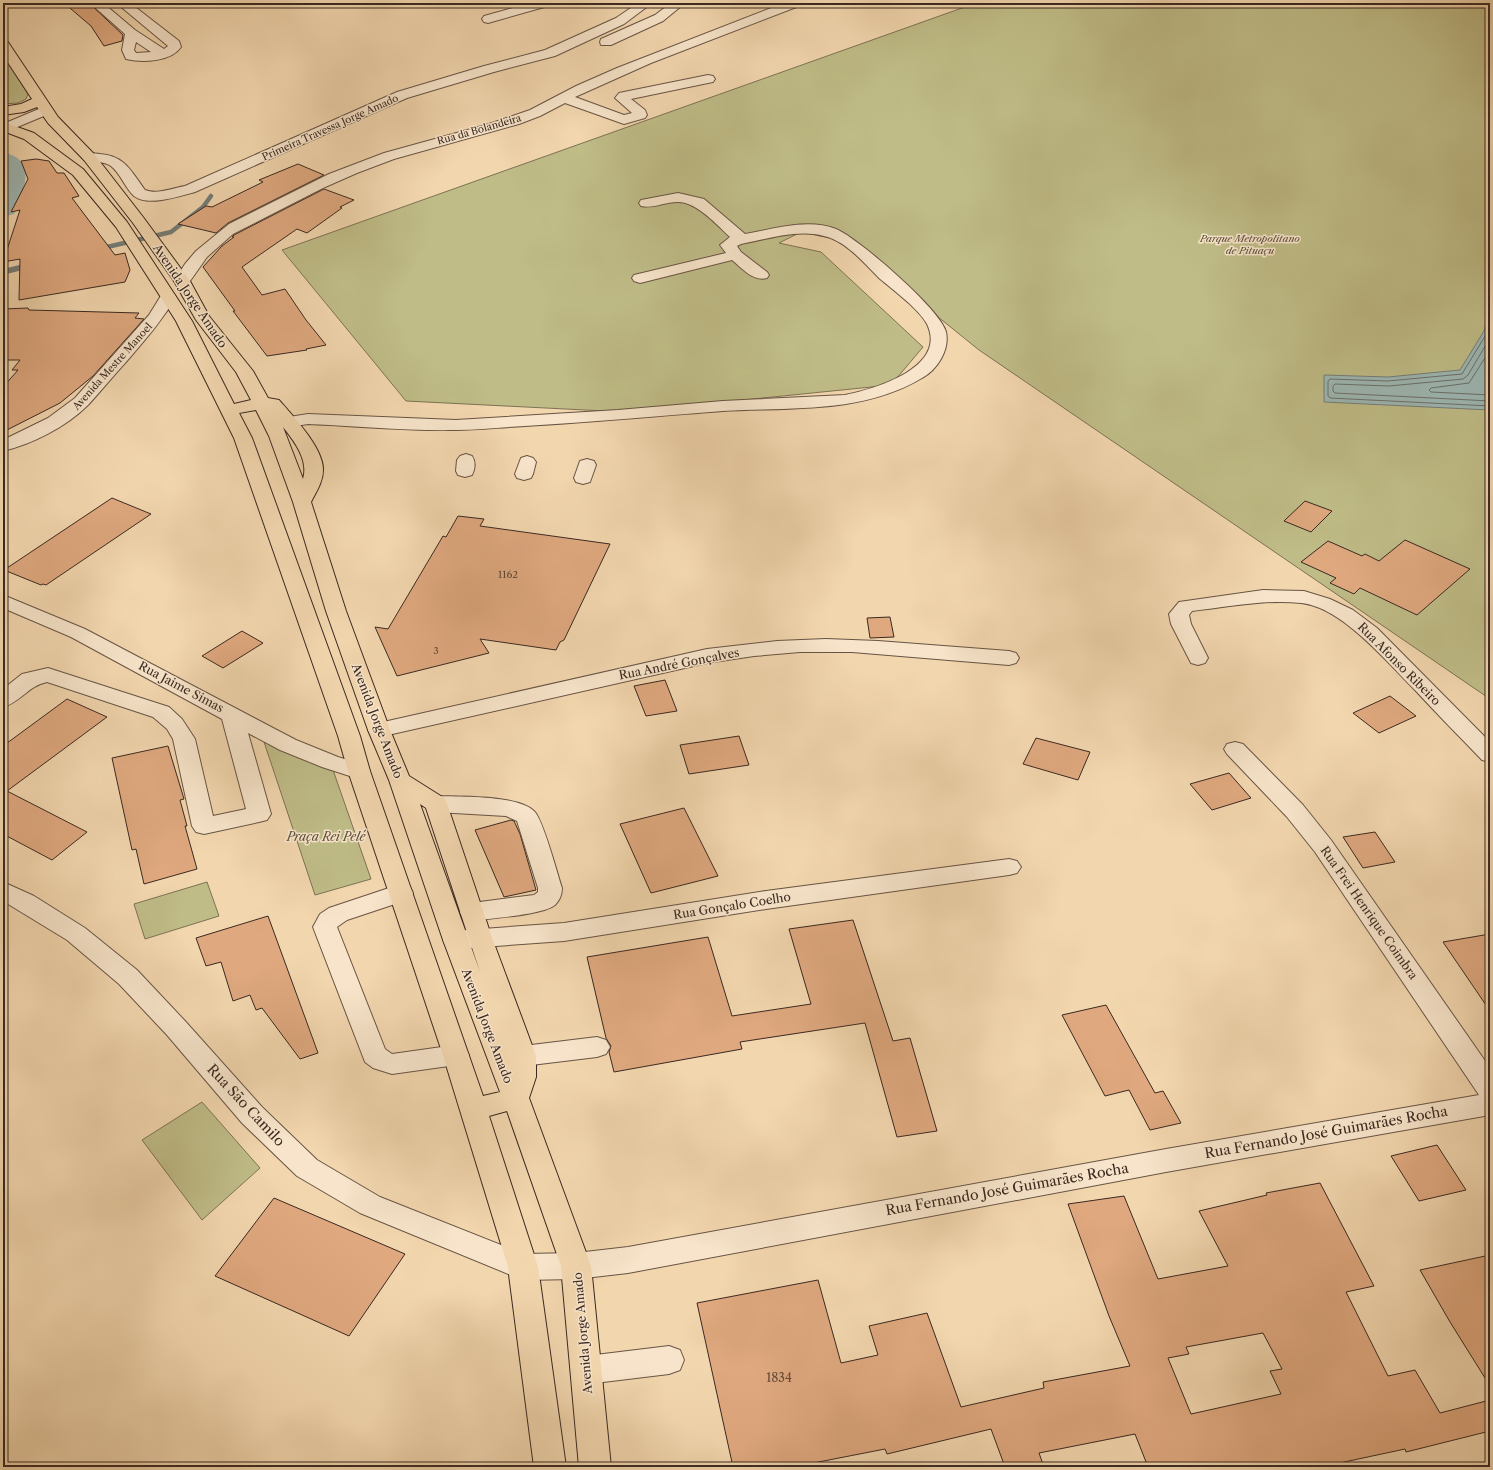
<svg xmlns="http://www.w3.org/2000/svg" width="1493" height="1470" font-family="'Libre Caslon Text',serif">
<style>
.green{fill:#bfbc87;stroke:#7c7254}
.water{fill:#9db7b3;stroke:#757e79}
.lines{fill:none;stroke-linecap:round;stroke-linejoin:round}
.shore{stroke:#6c706a;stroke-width:1}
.stream-far1{stroke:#757e79;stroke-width:4.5}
.stream{stroke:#757e79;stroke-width:5.5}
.river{fill:#9db7b3;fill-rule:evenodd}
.building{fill:#dfa87f;stroke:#3a2921;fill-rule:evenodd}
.minor-casing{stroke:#685444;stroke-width:2}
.major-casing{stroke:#3a2921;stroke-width:2}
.minor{fill:#f7e4ca;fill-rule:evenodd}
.major{fill:#f2d6ae;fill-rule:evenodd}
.labels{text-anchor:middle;stroke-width:3;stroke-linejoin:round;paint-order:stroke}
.far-street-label{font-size:10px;fill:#3a2921;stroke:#f7e4ca}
.far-park-label{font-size:10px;font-style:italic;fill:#5b4e3a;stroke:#f7e4ca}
.number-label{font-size:10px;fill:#634938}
.street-label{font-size:12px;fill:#3a2921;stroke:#f7e4ca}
.park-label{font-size:12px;font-style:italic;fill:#5b4e3a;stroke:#f7e4ca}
.near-number-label{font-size:12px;fill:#634938}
.near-street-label{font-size:14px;fill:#3a2921;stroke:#f7e4ca}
</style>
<rect width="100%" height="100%" fill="#f2d6ae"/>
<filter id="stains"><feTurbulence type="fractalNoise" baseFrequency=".005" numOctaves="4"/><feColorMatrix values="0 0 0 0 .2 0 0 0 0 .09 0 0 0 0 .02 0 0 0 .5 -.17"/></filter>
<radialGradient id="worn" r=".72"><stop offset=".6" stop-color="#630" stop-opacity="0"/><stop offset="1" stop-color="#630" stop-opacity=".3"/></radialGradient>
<g class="green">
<polygon points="976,3 1490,3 1490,699 979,350 844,241 801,232 779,243 821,252 923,347 891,385 625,412 406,401 282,250"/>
<polygon points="3,55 28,94 26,99 18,103 3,104"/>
<polygon points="264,742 333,770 371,879 315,895"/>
<polygon points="207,882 219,916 145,939 134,904"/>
<polygon points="202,1102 260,1168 202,1220 142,1140"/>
</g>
<polygon class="water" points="1490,307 1490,410 1324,402 1324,375 1388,377 1460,370 1484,331"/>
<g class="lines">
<g class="shore">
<polyline points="1490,323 1487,333 1462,374 1388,381 1330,379 1328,381 1328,396 1330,398 1490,406"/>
<polyline points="1490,338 1468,375 1463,379 1389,386 1335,384 1333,386 1333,391 1335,393 1490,401"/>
<polyline points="1490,350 1469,383 1431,388 1429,390 1431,392 1490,395"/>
</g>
<polyline class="stream-far1" points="103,248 171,232 203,207 211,196"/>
<g class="stream">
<polyline points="100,249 107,247"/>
<polyline points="3,272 27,266"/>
</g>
<path class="river" d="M3,152C27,158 29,172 22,194C20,201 18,208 14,214L3,217Z"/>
</g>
<g class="building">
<polygon points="64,3 89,3 123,35 122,41 104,46 91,26"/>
<polygon points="36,159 49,161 57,173 64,173 79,196 72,198 115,255 125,253 130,270 125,282 19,300 20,259 3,262 20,210 11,212 28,179 21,161"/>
<polygon points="298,164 324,175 228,223 216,233 178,224 206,206 212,207 263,182 259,180"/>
<polygon points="324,189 354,200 340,207 342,208 307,233 297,229 242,267 262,295 285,289 306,320 326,345 306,349 307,350 267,356 233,311 235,311 203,267 222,246 234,237 232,237 234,235"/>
<polygon points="28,308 29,310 139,313 135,318 144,319 93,376 60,403 3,432 3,387 18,370 12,370 20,360 3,360 3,309"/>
<polygon points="112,498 151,514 46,585 43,584 41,585 4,570"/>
<polygon points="1305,501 1332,511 1311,532 1284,521"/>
<polygon points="458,516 484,519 480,526 610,544 564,640 560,642 556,650 480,639 489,653 397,676 375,627 388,629 443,536 446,537"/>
<polygon points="1405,540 1470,569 1417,615 1360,588 1354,594 1330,583 1336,578 1301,562 1328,541 1362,556 1365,554 1379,561"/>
<polygon points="890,617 894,637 870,638 867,618"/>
<polygon points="242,631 263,643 223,668 202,656"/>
<polygon points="665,680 677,711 646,716 634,686"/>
<polygon points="1390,696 1416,716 1379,733 1353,713"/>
<polygon points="67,699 107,717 7,791 87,832 52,860 3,834 3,746"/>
<polygon points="739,736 749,765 689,774 680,745"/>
<polygon points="1036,738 1090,752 1078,780 1023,764"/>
<polygon points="168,746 184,799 180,800 187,826 185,826 197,869 144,884 136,849 132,850 112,758"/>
<polygon points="1229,773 1251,798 1212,810 1190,784"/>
<polygon points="684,808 718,876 651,893 620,824"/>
<polygon points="511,820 514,821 520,834 536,890 504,897 475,830"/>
<polygon points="1375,832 1395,862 1363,868 1343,837"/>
<polygon points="268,916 318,1053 300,1059 262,1008 256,1010 250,995 233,1001 221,962 206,966 196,938"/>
<polygon points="853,920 893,1041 910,1038 937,1131 897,1137 865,1023 740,1042 742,1049 614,1072 609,1052 611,1046 606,1038 587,957 708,937 732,1016 811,1004 789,929"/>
<polygon points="1490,934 1490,1011 1443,942"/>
<polygon points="1106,1005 1155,1093 1163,1091 1181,1123 1150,1130 1129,1090 1105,1096 1062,1015"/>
<polygon points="1437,1145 1466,1190 1419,1201 1391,1156"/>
<path d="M1320,1183L1374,1286L1346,1292L1388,1376L1415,1370L1440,1413L1490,1400V1431L1406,1452L1405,1449L1321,1467H1148L1135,1434L1039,1453L1044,1467H1005L991,1429L887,1454L885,1449L793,1467H733L697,1303L818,1280L841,1363L878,1355L869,1326L927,1313L961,1407L1044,1388L1043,1382L1130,1366L1109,1316L1068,1204L1124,1196L1158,1279L1228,1266L1199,1211L1267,1195L1266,1193ZM1263,1333L1282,1369L1270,1371L1281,1394L1191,1414L1168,1358L1189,1354L1186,1347Z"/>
<polygon points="274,1198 405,1254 349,1336 215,1276"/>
<polygon points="1490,1255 1490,1386 1450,1322 1420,1270"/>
</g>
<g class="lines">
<g class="minor-casing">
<g id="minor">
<path d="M90,3H103L135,30L164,49L168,46L120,6L123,3H130L179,41L181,47C171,62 142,63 126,59L122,50L125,34ZM136,42L151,52L136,53L134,50Z"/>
<polygon points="531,3 550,3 548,6 488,23 484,22 482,19 484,16"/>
<path d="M638,3H652L624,24L555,56L494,72L407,98L195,192C180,196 148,207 134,196C125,188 121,174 111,166C104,161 93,162 84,160L82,157L84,154C89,153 94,153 100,154C125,156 131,171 145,190C157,195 173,188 185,186L397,92L484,66L545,50L616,18Z"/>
<polygon points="671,3 685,3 663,21 611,45 601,45 600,42 601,39 655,15"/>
<polygon points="784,3 801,3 799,6 651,63 575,97 624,115 632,113 615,98 619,93 708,75 713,76 715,79 713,82 708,83 631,99 645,110 647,115 645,118 624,124 565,103 540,116 519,124 394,159 357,173 323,188 233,234 207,257 188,284 182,286 176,284 174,281 185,264 196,251 229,224 329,174 384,153 489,124 530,110 576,86 617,68"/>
<polygon points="46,106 51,107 53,110 51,113 3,133 3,124"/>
<path d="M678,193L704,199L745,234C774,229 808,218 836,229C858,238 941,310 946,332C950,350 937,370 922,378C862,414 790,407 723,411C657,416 591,422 525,426C502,427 479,430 456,430C407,431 357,426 308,424L289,427L283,426L280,422L283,418L308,414L456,420L618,410L723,401L845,395C874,389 948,368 927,324C919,309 892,289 879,278C864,263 846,241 824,236C797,229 768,239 741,244L737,246L741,252L767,272L769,275L767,278C753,282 742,268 732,260L640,283L634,281L632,278L634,275L726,253L720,245L730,237C717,225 696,201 677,202C665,202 653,209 641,206L639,203L641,200Z"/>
<path d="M168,292L174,294L176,297C161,322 145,340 126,362C113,376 101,391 88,405C66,427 32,444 3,451V440L48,418L75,398L149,315L162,294Z"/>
<path d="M466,454L472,456C476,462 475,469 472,475L465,477L458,475L456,471L457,460L460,456Z"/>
<polygon points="527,456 533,458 536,462 533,474 531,478 524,480 517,478 515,474 521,458"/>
<polygon points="587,459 594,461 596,465 590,482 583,484 576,482 574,478 580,461"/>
<path d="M1263,590L1304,591L1330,599L1353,610L1377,628L1490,742V762L1482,760C1460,737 1437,714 1415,690C1387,662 1342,607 1301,603C1265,599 1228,607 1192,611L1189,615L1191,624L1208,658L1205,663L1198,665L1191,663L1171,624L1169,614L1179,602Z"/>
<path d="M3,595L85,629L296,740L338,757L367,766L370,771L367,776L359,779L322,767L280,750L248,733L271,814L267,820L259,822L204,834L196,832L192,826L173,739L167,729L153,717L47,682C28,686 21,702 3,707V689L22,674L48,668L169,707L182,719L195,739L213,816L246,809L222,719L71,637L3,608Z"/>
<polygon points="826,639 878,641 1009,651 1016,653 1019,658 1016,663 1009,665 852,652 800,652 754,656 707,663 379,737 371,735 368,730 371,725 379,723 707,649 777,641"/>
<polygon points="1235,742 1243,744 1303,805 1331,840 1490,1068 1490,1115 1166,1172 628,1273 576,1279 523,1280 360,1213 297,1176 242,1123 167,1035 119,984 67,940 3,901 3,882 34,896 85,928 137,970 185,1021 262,1107 317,1160 380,1197 524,1254 576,1253 628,1247 1166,1149 1479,1095 1315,852 1287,817 1227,754 1224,749 1227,744"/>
<path d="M436,796C459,797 518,795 534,811C543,819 557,873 562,888C562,894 560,900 555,905C543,915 490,918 472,921L463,918L460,912L463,906L472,903L534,895L538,892V888L517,821L506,816L436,812L428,810L425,804L428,798Z"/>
<polygon points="1009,859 1017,861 1021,867 1017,873 1009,875 766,909 564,941 455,949 446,946 443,940 446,934 455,931 564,923 766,891"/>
<polygon points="401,884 410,887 413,893 410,899 347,920 337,927 385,1049 392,1054 456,1045 465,1048 469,1055 465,1062 456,1065 392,1074 373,1068 365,1062 313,927 320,914 329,908"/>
<polygon points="597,1037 606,1040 610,1047 606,1054 597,1057 523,1066 514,1063 510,1056 514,1049 523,1046"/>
<polygon points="669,1346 680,1350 684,1360 680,1370 669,1374 587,1384 576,1380 572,1370 576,1360 587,1356"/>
</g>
</g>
<g class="major-casing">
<path id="major" d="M3,41L8,42L58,117L94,154L143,217L190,281L209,316L253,371L268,398L279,400C293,416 324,449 323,470C323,482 316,492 311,502L346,611L390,730L409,776L444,798L447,804L492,938L536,1056V1077L529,1098L591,1266L611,1467H579L561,1266L507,1111L489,1116L538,1267L566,1467H534L508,1267L443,1055L348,771L338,736L234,438L176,321L116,227L73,175L24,139L3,131V122L34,133L83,169L127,222L192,321L234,404L251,400L236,372L196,320L174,281L133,223L84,160L48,123L37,107L24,112L3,115V107L21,104L32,99L3,55ZM256,410L269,436L293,502L326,611L368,730L389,780L443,940L500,1092L483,1096L370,771L360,736L252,438L239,413ZM283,427C294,441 309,460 303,479ZM420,804L426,808L480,972Z"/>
</g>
<use href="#minor" class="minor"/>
<use href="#major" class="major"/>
</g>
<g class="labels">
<g class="far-street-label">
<text transform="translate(330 127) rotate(-24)" y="4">Primeira Travessa Jorge Amado</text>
<text transform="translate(479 129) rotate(-16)" y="4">Rua da Bolandeira</text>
<text transform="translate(112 366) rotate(-48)" y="4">Avenida Mestre Manoel</text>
</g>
<g class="far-park-label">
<text x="1250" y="242">Parque Metropolitano<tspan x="1250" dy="12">de Pituaçu</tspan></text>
</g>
<g class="number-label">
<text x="508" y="578">1162</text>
<text x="436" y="654">3</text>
</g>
<g class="street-label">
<text transform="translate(190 296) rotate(56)" y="4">Avenida Jorge Amado</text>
<text transform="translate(679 664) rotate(-11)" y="4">Rua André Gonçalves</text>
<text transform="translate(1399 664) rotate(45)" y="4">Rua Afonso Ribeiro</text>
<text transform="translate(181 687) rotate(28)" y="4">Rua Jaime Simas</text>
<text transform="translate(377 721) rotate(69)" y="4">Avenida Jorge Amado</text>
<text transform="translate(732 906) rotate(-9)" y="4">Rua Gonçalo Coelho</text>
<text transform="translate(1369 913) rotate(55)" y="4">Rua Frei Henrique Coimbra</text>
<text transform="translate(487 1026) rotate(69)" y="4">Avenida Jorge Amado</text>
<text transform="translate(583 1333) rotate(-95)" y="4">Avenida Jorge Amado</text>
</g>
<g class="park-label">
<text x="326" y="841">Praça Rei Pelé</text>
</g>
<g class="near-number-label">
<text x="779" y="1382">1834</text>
</g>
<g class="near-street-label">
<text transform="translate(246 1105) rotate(47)" y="5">Rua São Camilo</text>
<text transform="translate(1326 1132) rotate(-10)" y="5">Rua Fernando José Guimarães Rocha</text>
<text transform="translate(1007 1189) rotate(-10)" y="5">Rua Fernando José Guimarães Rocha</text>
</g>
</g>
<rect width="1493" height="1470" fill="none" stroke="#f2d6ae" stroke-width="16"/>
<rect x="4" y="4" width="1485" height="1462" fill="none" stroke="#3a2921" stroke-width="2"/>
<rect x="8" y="8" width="1477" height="1454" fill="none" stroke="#3a2921"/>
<rect width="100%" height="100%" filter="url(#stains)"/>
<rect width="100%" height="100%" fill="url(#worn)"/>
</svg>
